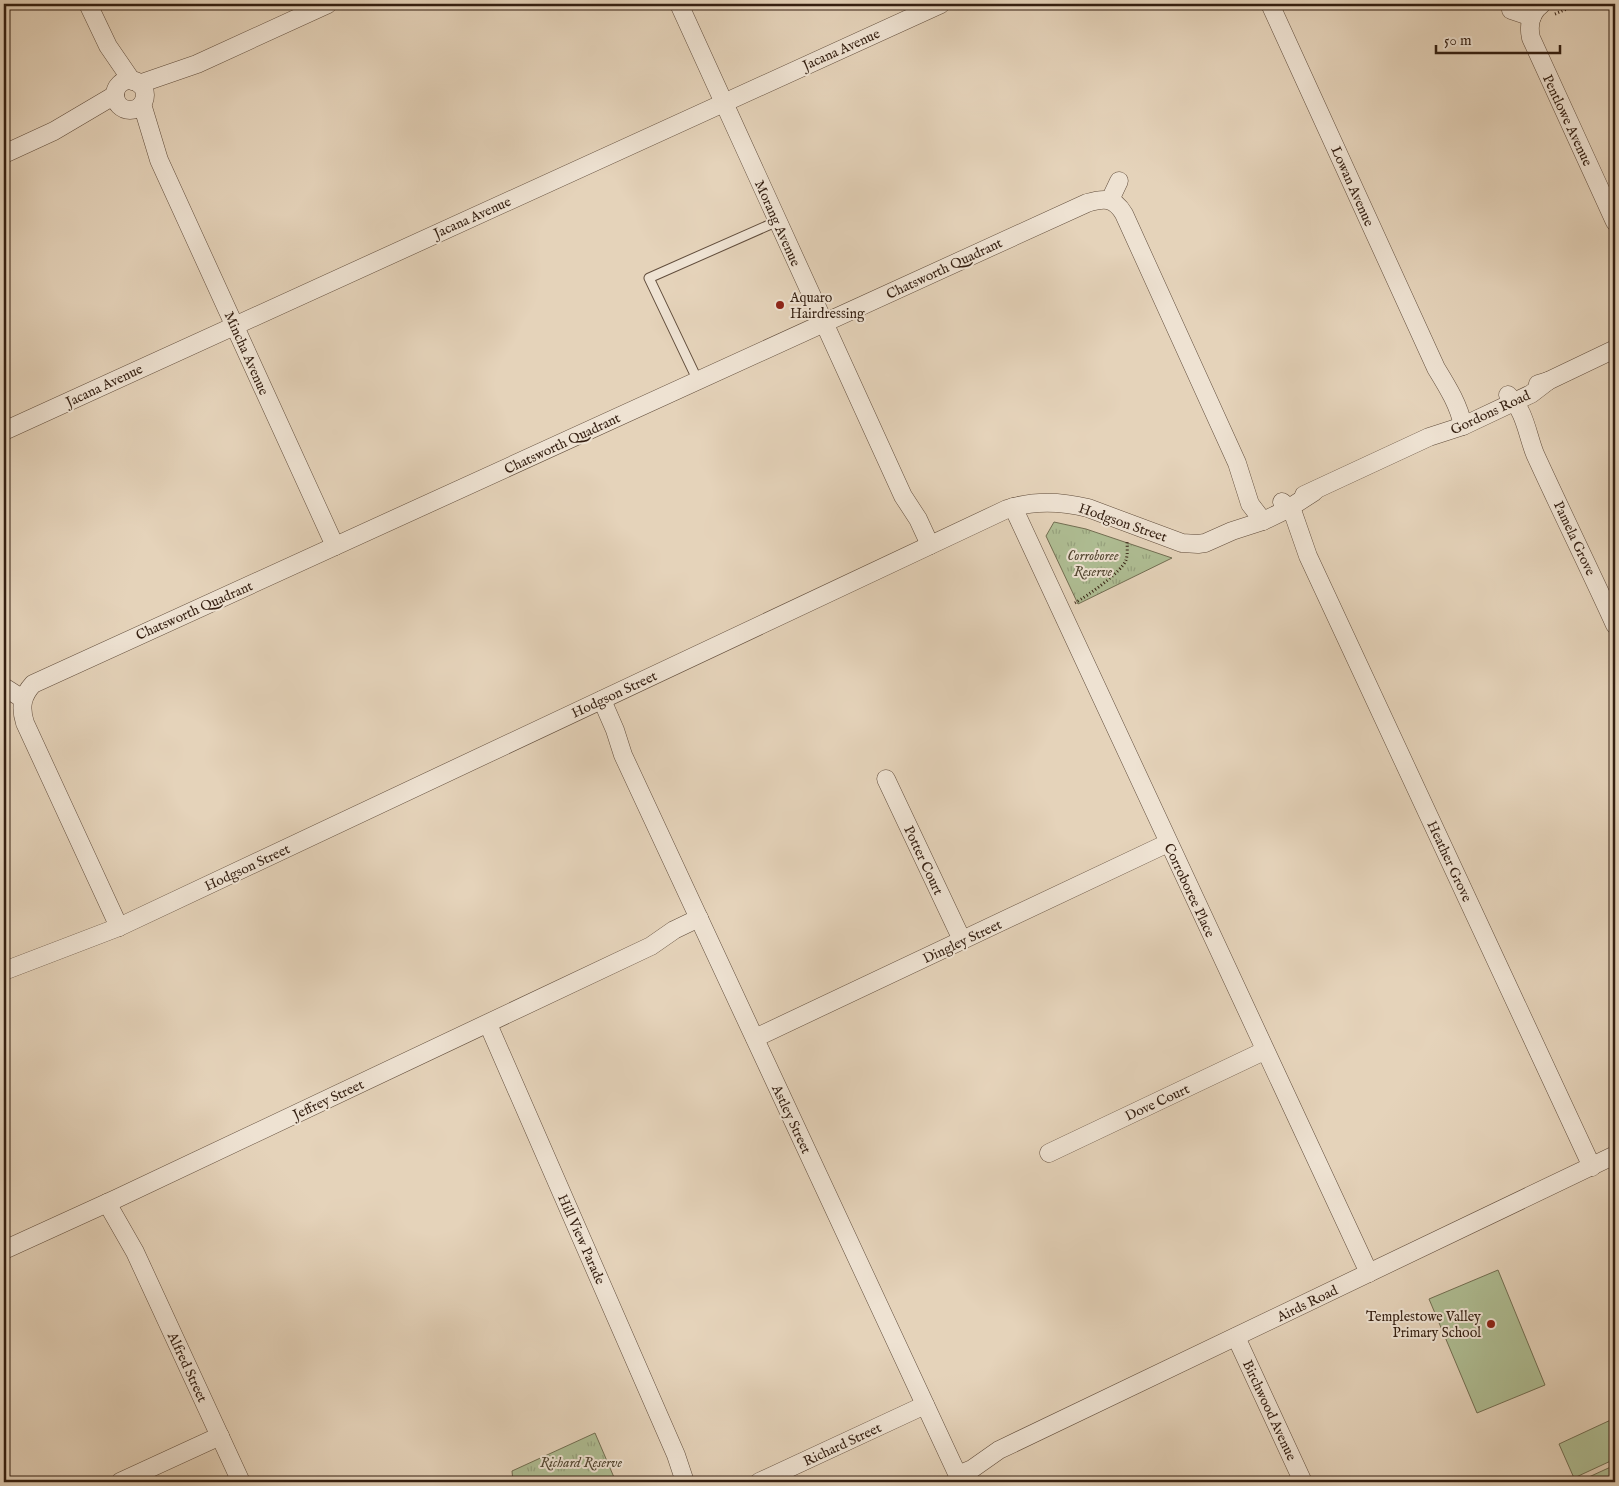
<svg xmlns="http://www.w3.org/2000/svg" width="1619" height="1486" font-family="'IM FELL English',serif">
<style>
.grass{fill:#afbe94;stroke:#726e52}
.park{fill:url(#park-tufts);stroke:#726e52}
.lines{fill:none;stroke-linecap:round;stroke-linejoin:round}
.lane-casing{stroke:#604c3b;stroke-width:11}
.street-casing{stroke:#604c3b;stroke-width:19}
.path{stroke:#341f11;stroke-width:3;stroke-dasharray:1 2.5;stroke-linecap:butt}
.lane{stroke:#eee2d2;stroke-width:9}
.street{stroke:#eee2d2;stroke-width:18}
.poi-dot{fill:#8f2418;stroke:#eee2d2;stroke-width:2}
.labels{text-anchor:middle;stroke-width:4;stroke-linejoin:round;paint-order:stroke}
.street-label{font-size:14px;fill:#341f11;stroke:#eee2d2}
.poi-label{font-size:14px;fill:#341f11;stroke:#eee2d2;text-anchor:start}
.park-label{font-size:14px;font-style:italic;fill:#534732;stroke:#eee2d2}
</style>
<defs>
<pattern id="park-tufts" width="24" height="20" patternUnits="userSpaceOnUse" patternTransform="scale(1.25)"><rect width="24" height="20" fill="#afbe94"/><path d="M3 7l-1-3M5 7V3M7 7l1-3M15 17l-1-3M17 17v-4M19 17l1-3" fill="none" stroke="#97a37f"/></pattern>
</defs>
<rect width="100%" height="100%" fill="#e5d3ba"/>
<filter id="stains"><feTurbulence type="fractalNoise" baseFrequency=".004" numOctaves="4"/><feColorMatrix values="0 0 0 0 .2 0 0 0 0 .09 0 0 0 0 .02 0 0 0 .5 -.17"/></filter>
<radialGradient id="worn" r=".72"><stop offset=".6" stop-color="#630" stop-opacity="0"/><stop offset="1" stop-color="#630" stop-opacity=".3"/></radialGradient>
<g class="grass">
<polygon points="1498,1270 1545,1385 1477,1413 1429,1299"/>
<polygon points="1615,1418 1615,1459 1574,1478 1559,1444"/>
<polygon points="1615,1465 1615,1482 1578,1482"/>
</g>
<g class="park">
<polygon points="1054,522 1086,529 1172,558 1078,604 1046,536"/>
<polygon points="595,1433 616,1482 513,1482 512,1471"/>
</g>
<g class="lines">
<g class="lane-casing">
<polyline id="lane" points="698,381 649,278 778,221"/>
</g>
<g class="street-casing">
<g id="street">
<polyline points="88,4 108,46 132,81"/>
<polyline points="679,4 903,496 918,519 930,545"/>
<path d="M1270,4L1436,368C1447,386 1459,405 1463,426"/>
<path d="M1542,4C1531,12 1528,25 1531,38L1615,222"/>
<polyline points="1511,10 1532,17"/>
<circle cx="130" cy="95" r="15"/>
<polyline points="139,84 197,64 328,4"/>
<polyline points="142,104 159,160 335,546"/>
<polyline points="4,154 54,131 115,95"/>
<polyline points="1110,200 1119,181"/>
<polyline points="1538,384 1548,381 1615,349"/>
<path d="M1508,395C1525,410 1527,434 1535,454C1561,511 1589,568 1615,625"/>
<polyline points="4,431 941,4"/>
<polyline points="1304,495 1429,437 1463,426 1531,394 1548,381"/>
<polyline points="1282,502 1292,510 1308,556 1592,1167"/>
<polyline points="1013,507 1369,1273"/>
<polyline points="4,687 23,699"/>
<polyline points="602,700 615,730 623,755 961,1482"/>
<polyline points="886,779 962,940"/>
<path d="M119,927L25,723C20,707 22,696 33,684L1087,203C1104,198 1114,197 1124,214L1237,463L1250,504L1263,521"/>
<path d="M4,971L119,927L1007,509C1034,500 1060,501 1088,508L1182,543L1198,544L1205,543L1232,531L1263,521L1286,510L1314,492"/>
<polyline points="488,1024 676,1455 685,1482"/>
<polyline points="755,1038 1168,843"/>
<polyline points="1049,1153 1264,1051"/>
<polyline points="107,1203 135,1252 241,1482"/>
<polyline points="4,1250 118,1198 651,946 674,930 699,918"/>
<polyline points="1236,1337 1303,1482"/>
<polyline points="958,1475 972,1469 999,1450 1615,1155"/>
<polyline points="120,1482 220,1436"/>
<polyline points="759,1482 925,1405"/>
</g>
</g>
<g class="path">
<polyline points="1555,14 1578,4"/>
<path d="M1075,603C1087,596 1122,572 1126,560C1128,554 1127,546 1127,540"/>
</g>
<use href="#lane" class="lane"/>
<use href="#street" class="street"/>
</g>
<g class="poi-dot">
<circle cx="780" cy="305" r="5"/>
<circle cx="1491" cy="1324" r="5"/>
</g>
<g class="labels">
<g class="street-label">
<text transform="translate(841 49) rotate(-24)" y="5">Jacana Avenue</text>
<text transform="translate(1568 120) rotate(65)" y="5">Pentlowe Avenue</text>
<text transform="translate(1353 186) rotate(66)" y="5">Lowan Avenue</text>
<text transform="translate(472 217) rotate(-24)" y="5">Jacana Avenue</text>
<text transform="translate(778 223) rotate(66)" y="5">Morang Avenue</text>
<text transform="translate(944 268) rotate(-25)" y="5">Chatsworth Quadrant</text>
<text transform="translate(247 353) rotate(66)" y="5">Mincha Avenue</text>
<text transform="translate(104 385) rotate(-25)" y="5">Jacana Avenue</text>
<text transform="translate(1490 412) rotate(-25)" y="5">Gordons Road</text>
<text transform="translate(562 443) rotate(-25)" y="5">Chatsworth Quadrant</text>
<text transform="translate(1123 522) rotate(19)" y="5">Hodgson Street</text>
<text transform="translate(1575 538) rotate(65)" y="5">Pamela Grove</text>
<text transform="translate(194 610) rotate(-24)" y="5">Chatsworth Quadrant</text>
<text transform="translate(614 694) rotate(-25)" y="5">Hodgson Street</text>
<text transform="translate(924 860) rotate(65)" y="5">Potter Court</text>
<text transform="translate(1450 861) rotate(65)" y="5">Heather Grove</text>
<text transform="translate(247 867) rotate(-25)" y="5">Hodgson Street</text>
<text transform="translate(1190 890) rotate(65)" y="5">Corroboree Place</text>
<text transform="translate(962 941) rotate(-25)" y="5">Dingley Street</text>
<text transform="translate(328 1099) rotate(-25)" y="5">Jeffrey Street</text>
<text transform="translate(1157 1102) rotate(-25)" y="5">Dove Court</text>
<text transform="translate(792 1119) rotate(65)" y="5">Astley Street</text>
<text transform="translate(582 1239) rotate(66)" y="5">Hill View Parade</text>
<text transform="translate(1307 1303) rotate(-26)" y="5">Airds Road</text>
<text transform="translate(188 1367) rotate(65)" y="5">Alfred Street</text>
<text transform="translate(1270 1410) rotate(65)" y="5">Birchwood Avenue</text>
<text transform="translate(842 1444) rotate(-25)" y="5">Richard Street</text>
</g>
<g class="poi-label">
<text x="790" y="302">Aquaro<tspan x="790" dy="16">Hairdressing</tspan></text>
<text x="1481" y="1321" text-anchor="end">Templestowe Valley<tspan x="1481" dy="16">Primary School</tspan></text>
</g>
<g class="park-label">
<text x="1093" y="560">Corroboree<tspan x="1093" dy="16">Reserve</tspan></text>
<text x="581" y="1467">Richard Reserve</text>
</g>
</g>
<rect width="1619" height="1486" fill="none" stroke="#e5d3ba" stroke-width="20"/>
<rect x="5" y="5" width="1609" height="1476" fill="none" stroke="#341f11" stroke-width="2.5"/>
<rect x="10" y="10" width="1599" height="1466" fill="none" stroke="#341f11"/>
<path d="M1436 45v8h124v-8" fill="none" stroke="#341f11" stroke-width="2.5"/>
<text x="1444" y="45" font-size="15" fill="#341f11" stroke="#eee2d2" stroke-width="4" paint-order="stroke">50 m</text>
<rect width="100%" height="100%" filter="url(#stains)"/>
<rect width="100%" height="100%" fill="url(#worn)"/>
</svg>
